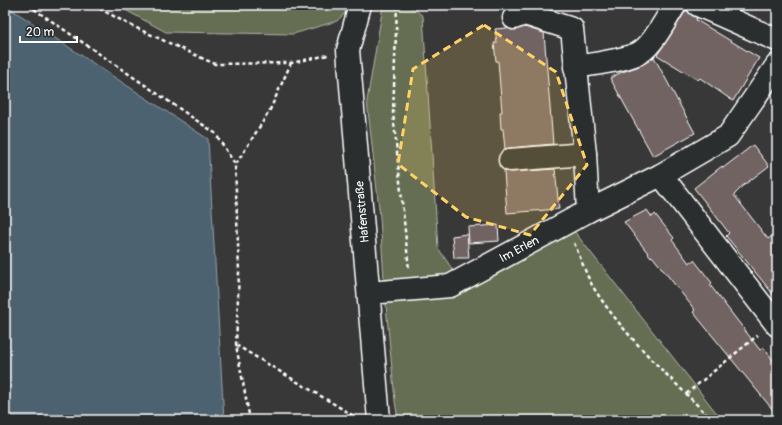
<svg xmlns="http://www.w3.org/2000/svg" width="782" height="425" font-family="Pangolin,sans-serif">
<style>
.green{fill:#656d53;stroke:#b2b6a9}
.water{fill:#4d6270;stroke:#94a1a9}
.building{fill:#726363;stroke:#fff}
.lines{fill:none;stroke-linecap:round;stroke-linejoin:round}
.minor-casing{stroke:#fff;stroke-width:25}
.path{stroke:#fff;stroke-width:2.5;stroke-dasharray:4 3;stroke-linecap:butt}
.minor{stroke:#2a2d2e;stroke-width:22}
.marked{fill:#ffd166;fill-opacity:0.2;stroke:#ffd166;stroke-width:3;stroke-dasharray:8 5;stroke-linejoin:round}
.labels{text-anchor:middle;stroke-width:3;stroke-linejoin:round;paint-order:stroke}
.street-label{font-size:12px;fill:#fff;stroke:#2a2d2e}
</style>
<rect width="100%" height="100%" fill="#383839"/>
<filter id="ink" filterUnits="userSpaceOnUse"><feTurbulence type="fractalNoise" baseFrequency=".025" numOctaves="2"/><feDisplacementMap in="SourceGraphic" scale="8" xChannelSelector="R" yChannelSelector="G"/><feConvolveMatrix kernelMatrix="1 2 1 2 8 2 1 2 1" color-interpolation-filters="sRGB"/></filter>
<g filter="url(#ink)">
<g class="green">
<polygon points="116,5 353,5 337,21 293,34 166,32"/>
<path d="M388,5C406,5 409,4 423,16L438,248L465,288L574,231L722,420H398L395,401L385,295L380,217L367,101L383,6Z"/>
</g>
<polygon class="water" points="5,5 208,139 224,420 5,420"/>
<g class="building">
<polygon points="686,10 693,16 697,18 696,20 759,58 733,101 700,78 698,80 657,55 670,36"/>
<polygon points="525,27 544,33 553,144 509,148 505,149 503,129 501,129 500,112 502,112 498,61 496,61 494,43 497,43 495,29 507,28 512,30"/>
<polygon points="654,57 695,133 653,156 610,78 622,72 642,65"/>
<polygon points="753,145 769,166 740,188 740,189 734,195 768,239 777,232 777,299 726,236 729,233 694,188 722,166 723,168"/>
<polygon points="555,169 559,209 507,213 504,171 511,172"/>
<polygon points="647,210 652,217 655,214 674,238 672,240 689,263 694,260 712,283 710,285 760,350 763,347 777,365 777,415 693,312 695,310 652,256 651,257 624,222"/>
<polygon points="498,225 499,241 469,243 468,227"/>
<polygon points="467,234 469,258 454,258 452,236"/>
</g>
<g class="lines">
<g class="minor-casing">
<g id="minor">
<polyline points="360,5 348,50 379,420"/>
<polyline points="698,5 777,40"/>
<polyline points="514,18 525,14 572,29 585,154 588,211"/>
<path d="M575,67C592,64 630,60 642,51C654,43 667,17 675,5"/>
<polyline points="510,160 585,154"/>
<polyline points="661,175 777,325"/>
<polyline points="369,293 450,286 588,211 661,175 728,136 777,65"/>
</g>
</g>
<g class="path">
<polyline points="28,5 215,133 235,164 239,272 236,345 250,420"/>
<polyline points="93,5 132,26 215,64 291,63 328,55"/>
<polyline points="397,5 393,113 409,270"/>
<polyline points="236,164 269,112 291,63"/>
<path d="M574,243C581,258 586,276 595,290C625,337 668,375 707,415L709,420"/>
<polyline points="236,345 359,419"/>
<polyline points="686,394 758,335"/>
</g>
<use href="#minor" class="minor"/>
</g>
</g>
<path class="marked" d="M484,25L556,72L587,165L530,235L466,217L398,164L413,69Z"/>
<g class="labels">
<g class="street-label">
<text transform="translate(362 212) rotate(-95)" y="4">Hafenstraße</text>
<text transform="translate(519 249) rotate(-28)" y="4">Im Erlen</text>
</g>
</g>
<rect width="782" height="425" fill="none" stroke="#2a2d2e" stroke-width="20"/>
<rect x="10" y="10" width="762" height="405" fill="none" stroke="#fff" stroke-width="1.5" filter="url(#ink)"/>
<path d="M20 36v6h57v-6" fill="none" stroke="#ffffff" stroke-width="2"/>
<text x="26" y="36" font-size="12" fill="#ffffff" stroke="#2a2d2e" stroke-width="3" paint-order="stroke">20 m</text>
</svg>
